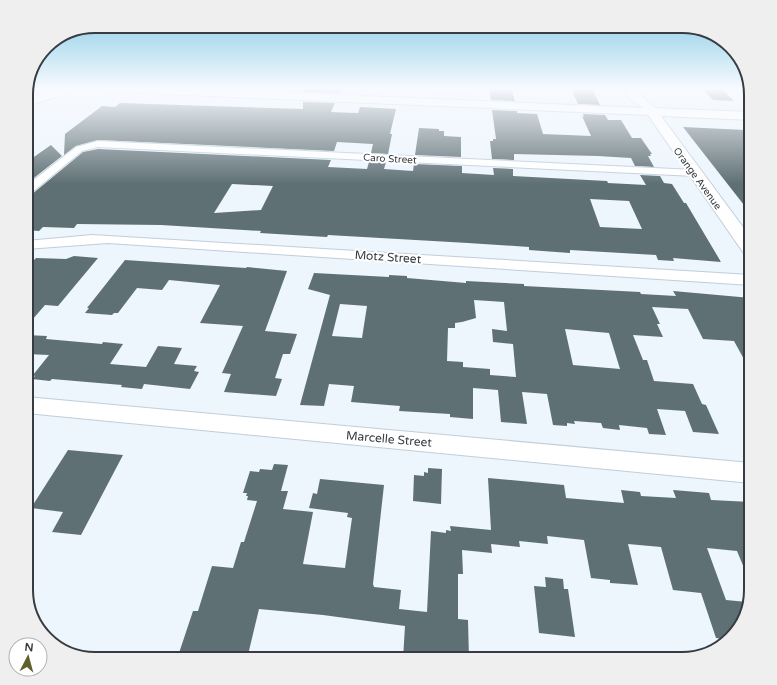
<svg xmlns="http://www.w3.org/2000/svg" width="777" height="685" font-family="'Varela Round',sans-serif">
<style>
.building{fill:#5f7075;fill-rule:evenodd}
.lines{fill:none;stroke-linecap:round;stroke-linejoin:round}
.street-casing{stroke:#c0ceda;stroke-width:2}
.secondary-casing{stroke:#c0ceda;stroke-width:2}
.street{fill:#fff;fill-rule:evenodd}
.secondary{fill:#fff;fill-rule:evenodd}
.labels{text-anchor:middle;stroke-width:4;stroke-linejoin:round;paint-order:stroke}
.far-street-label{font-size:10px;fill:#363c41;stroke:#fff}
.street-label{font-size:12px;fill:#363c41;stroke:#fff}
.rim{fill:none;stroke:#363c41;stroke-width:2}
</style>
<rect width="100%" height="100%" fill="#edf5fd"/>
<g class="building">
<polygon points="304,88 342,88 340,93 304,92"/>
<polygon points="489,88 512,90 515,101 491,100"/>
<polygon points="571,88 592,89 600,105 578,104"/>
<polygon points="701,88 720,88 734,101 713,100"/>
<polygon points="303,102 335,103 331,112 358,113 360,107 396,109 390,134 392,134 388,154 371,153 373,144 337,142 334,151 98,140 76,146 64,155 65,134 102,106 115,107 120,103 303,109"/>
<polygon points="492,110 517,111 517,113 537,114 543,134 591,136 582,116 584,117 583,114 605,115 608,120 621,120 632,138 641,138 652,154 650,154 651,156 648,156 654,167 635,166 631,158 598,156 514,154 514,160 492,159 490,141 493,141 493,139 496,139"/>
<polygon points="683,127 745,130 751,136 751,214"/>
<polygon points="419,128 439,129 439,131 444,131 444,136 461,137 461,157 415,155"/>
<polygon points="51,145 62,156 26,184 26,159 31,159"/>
<path d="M98,149L331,160L328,167L367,169L369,162H386L384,169L413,171L414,164L462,166V173L494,175L493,168L513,169V176L607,181L608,183L646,185L640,175L660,176L664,183L672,184L684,203H686L721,262L673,258L674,261L658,260L656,255L570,250V253L529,250V247L468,243L328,235L327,237L293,235L260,233L261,231L161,225L77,224L74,228L43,227L39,231L26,230V207L33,201H26V196L31,195L83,152ZM232,184L273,186L261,210L214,213ZM590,199L629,201L642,229L600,227Z"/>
<polygon points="74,256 98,258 58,306 45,305 26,327 26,264 30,264 36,258 66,259"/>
<polygon points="125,260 246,268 247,267 287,271 265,331 297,334 290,354 283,354 275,378 282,379 276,396 224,392 231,374 222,373 243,326 200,323 220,285 169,280 162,290 137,288 118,313 114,313 112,315 85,313 89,308 87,308"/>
<path d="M314,273L389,277V275L407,276V278L466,283V281L524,284V286L640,292L641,294L676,296L673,291L751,298V372L734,341L703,339L688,309L652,307L660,324H657L663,337L633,335L643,360H647L654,381L693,384L702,404L706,405L719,434L693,432L685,411L657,409L666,435L649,434L647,428L619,425L620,430L603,428L601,423L574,421L575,424L567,423V426L553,425L547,394L522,392L527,424L501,422L498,390L473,388V419L450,417V414L399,411L400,406L351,402L354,386L329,384L324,406L300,405L330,295L308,289ZM474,300L504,302L507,331L492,329L493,342L513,344L516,377L490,375V369L463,367V362L447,361L448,328H455V323L462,322L476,318ZM340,304L367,306L362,338L332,336ZM565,329L609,333L620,369L573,365Z"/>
<polygon points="26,335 47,336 46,339 102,344 103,342 123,344 110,364 146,367 158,346 182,348 174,364 197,366 194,371 199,372 190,389 144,384 142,389 121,387 122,385 52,379 50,381 32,379 35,376 33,375 49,355 26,354"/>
<polygon points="68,450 123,455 81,535 52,532 63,512 31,508"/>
<polygon points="274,464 288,465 281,491 288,491 283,509 313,512 303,564 345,568 352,518 347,517 348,513 309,508 313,493 317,494 320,479 384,485 373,584 374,587 401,590 399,609 427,612 431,531 446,533 446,530 451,531 450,526 491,530 488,478 564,485 566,498 624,503 621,490 640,492 641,496 676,498 673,490 709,493 711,500 751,502 751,585 737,551 707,548 726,600 747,602 731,639 729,640 716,638 701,593 673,590 661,547 628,544 638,585 610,583 610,580 591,578 584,540 547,536 548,544 519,541 520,547 491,544 492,553 462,550 463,574 458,574 458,619 468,620 469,659 403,659 405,626 323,615 259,609 247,659 177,659 193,611 198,611 212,566 233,568 241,542 244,542 257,501 247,500 248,496 246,496 247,493 243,493 250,471 259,472 260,469 272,470"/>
<polygon points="428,468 442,469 441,504 413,501 414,475 424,476 424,472 428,473"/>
<polygon points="545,577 563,579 564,589 568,589 575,637 539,633 534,586 546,587"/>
</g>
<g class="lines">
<g class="street-casing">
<g id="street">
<polygon points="408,88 462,88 469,89 470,91 466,93 412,90"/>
<polygon points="98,141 695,170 700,173 695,176 98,147 82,151 30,194 26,195 26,186 76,147"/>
<polygon points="92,235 751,275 751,285 108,243 26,249 26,241"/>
<polygon points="26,397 751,463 751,483 26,413"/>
</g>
</g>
<g class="secondary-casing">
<g id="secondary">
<polygon points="63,88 81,88 80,90 26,106 26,99"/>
<path d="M89,88H181L643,108L631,100L623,88H634C640,97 649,100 655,108L751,112V120L661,116L751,238V257L745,255L648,115L94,91Z"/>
</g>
</g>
<use href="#street" class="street"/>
<use href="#secondary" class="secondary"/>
</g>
<linearGradient id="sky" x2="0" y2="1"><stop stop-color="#7dc7e4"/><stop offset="0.48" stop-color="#f7fafe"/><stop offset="1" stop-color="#f7fafe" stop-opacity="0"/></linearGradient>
<rect width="777" height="184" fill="url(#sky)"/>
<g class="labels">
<g class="far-street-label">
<text transform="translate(390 158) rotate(3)" y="4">Caro Street</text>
<text transform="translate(698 178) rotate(54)" y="4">Orange Avenue</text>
</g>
<g class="street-label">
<text transform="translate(388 257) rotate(4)" y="4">Motz Street</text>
<text transform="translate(389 439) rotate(5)" y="4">Marcelle Street</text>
</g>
</g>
<path d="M0 0H777V685H0ZM95 33H682A62 62 0 0 1 744 95V590A62 62 0 0 1 682 652H95A62 62 0 0 1 33 590V95A62 62 0 0 1 95 33Z" fill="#efeff0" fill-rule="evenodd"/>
<path class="rim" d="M95 33H682A62 62 0 0 1 744 95V590A62 62 0 0 1 682 652H95A62 62 0 0 1 33 590V95A62 62 0 0 1 95 33Z"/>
<g transform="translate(28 657) rotate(6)"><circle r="19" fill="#ffffff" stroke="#afb1b3"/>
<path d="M0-3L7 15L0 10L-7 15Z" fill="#5f5f2c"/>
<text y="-6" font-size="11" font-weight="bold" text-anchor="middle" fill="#363c41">N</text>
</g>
</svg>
